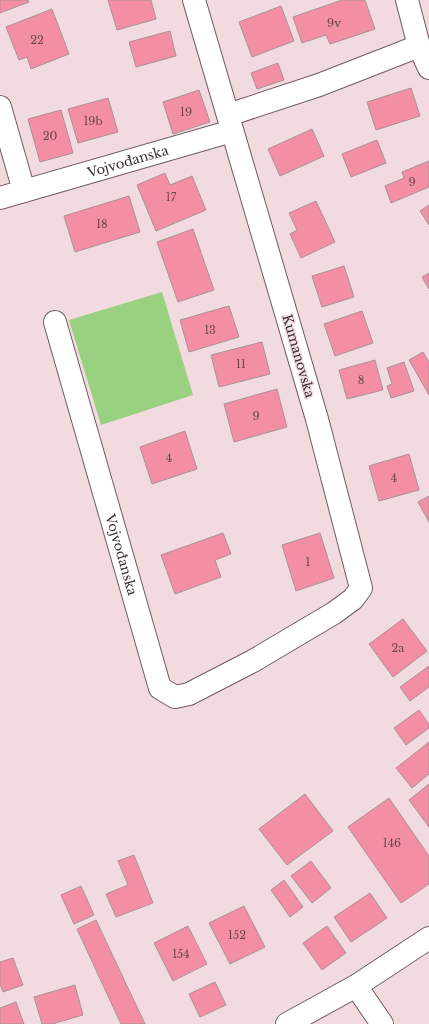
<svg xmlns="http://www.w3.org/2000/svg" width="429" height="1024" font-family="'Libre Baskerville',serif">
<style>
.green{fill:#99d181}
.building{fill:#f48ea4;stroke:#a79397}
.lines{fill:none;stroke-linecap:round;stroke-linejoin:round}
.street-casing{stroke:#705d61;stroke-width:24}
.secondary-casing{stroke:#705d61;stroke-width:24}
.street{stroke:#fff;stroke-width:22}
.secondary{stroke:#fff;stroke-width:22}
.labels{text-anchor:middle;stroke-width:3;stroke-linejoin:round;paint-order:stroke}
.number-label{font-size:11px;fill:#68484e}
.street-label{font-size:13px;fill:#393132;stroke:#f1dbdf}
</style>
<rect width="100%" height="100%" fill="#f1dbdf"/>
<polygon class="green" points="162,292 193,395 101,425 69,320"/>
<g class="building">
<polygon points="0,0 28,0 29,2 0,13"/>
<polygon points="108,0 151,0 156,19 117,30"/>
<polygon points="342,0 365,0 375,29 330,44 326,35 302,43 293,17"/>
<polygon points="281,6 294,41 252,57 239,22"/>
<polygon points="52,9 69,54 31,69 27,57 19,60 6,27"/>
<polygon points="170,31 176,56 136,67 129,42"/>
<polygon points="278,63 284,80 257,89 251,73"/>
<polygon points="411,88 420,116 376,130 367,102"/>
<polygon points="199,90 210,122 173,134 163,102"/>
<polygon points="108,98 118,132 78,143 68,109"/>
<polygon points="61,110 73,153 40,162 28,119"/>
<polygon points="312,129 324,156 280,176 268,149"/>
<polygon points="377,140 386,163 351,177 342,154"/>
<polygon points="429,161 429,187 391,203 385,186 404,178 402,172"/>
<polygon points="165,173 170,185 192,176 206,210 156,231 137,185"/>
<polygon points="129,196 140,232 75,252 64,216"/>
<polygon points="316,201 335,242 301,258 290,234 297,230 289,213"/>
<polygon points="429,205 429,225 420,211"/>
<polygon points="193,229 214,290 178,302 157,242"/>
<polygon points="344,266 354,297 322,307 312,276"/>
<polygon points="429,273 429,289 422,277"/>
<polygon points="229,306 239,337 189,352 180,320"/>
<polygon points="362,311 373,343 335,356 324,324"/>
<polygon points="262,342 270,374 219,387 211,355"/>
<polygon points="423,352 429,362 429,395 409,360"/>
<polygon points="375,360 383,390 347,399 339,370"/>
<polygon points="404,362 414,391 391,398 387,386 392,384 387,368"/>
<polygon points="277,389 287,427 234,442 224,404"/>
<polygon points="185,431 197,469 152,484 140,447"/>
<polygon points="409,454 419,490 379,501 369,466"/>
<polygon points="429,496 429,522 418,502"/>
<polygon points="223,533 231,554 215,560 221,577 175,594 161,555"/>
<polygon points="320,533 334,578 296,591 282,545"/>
<polygon points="403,619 427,651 393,677 369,644"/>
<polygon points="429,666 429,687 410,701 400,687"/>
<polygon points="419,710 429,724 429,728 406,745 394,728"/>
<polygon points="429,742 429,774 412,788 396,768"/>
<polygon points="429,784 429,827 409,800"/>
<polygon points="305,794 333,831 287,865 259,829"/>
<polygon points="389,798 429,856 429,884 401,903 348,827"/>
<polygon points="134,855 153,903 116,917 106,894 128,885 118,861"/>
<polygon points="311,861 331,888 312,903 291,876"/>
<polygon points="284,880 303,907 290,917 271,890"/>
<polygon points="81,886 94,915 74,924 61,895"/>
<polygon points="370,893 387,918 351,942 334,917"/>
<polygon points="244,906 265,947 230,964 209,923"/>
<polygon points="96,920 145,1024 121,1024 77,929"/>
<polygon points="188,926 207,964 173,981 154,943"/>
<polygon points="327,926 346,953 322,970 303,943"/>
<polygon points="13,958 23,985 3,992 0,984 0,962"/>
<polygon points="215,982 226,1005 200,1017 189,994"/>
<polygon points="75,985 83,1015 52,1024 42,1024 34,997"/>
<polygon points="16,1002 24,1024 0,1024 0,1008"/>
</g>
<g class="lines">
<g class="street-casing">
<g id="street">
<polyline points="407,0 419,46 429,68"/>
<polyline points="0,107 24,191"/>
<polyline points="228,115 319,85 419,46"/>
<path id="s1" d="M0,198L232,131"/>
<path id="s2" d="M55,322L160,688L175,697L189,694L253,661L334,613L353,599L361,588L317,419L194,0"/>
</g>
</g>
<g class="secondary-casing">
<g id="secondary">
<polyline points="356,986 382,1024"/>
<polyline points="287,1024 356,986 429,938"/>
</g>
</g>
<use href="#street" class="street"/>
<use href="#secondary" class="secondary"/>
</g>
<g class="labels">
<g class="number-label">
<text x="334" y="27">9v</text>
<text x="37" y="44">22</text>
<text x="186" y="116">19</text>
<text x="93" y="125">19b</text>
<text x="50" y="140">20</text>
<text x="412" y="186">9</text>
<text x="171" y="201">17</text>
<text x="102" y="228">18</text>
<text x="210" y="334">13</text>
<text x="241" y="368">11</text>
<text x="361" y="384">8</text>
<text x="256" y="420">9</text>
<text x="169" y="462">4</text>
<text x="394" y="482">4</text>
<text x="308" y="566">1</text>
<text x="398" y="652">2a</text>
<text x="392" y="847">146</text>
<text x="237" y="939">152</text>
<text x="181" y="958">154</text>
</g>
<g class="street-label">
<text dy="5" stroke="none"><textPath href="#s1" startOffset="133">Vojvođanska</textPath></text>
<text transform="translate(299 356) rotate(74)" y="5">Kumanovska</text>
<text dy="5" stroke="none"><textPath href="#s2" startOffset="242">Vojvođanska</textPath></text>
</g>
</g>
</svg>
